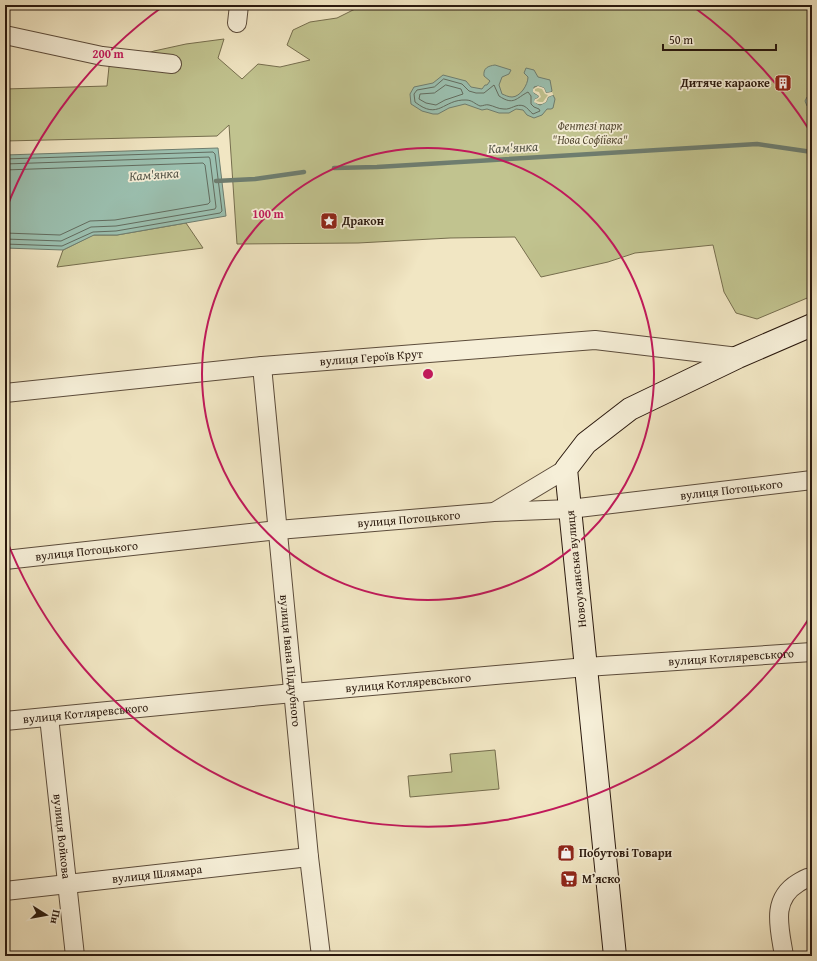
<svg xmlns="http://www.w3.org/2000/svg" width="817" height="961" font-family="'Gentium Book Plus',serif">
<style>
.green{fill:#c1c38f;stroke:#766e4e}
.water{fill:#9bc0b0;stroke:#6e7d6f}
.pier{fill:#f1e6c3;fill-rule:evenodd}
.lines{fill:none;stroke-linecap:round;stroke-linejoin:round}
.shore{stroke:#626c5f;stroke-width:1}
.stream{stroke:#6e7d6f;stroke-width:4.5}
.street-casing{stroke:#5c4c3b;stroke-width:20}
.secondary-casing{stroke:#2a190e;stroke-width:24}
.street{stroke:#f6efd8;stroke-width:18}
.secondary{stroke:#f6efd8;stroke-width:22}
.ring{fill:none;stroke:#c2185b;stroke-width:2}
.labels{text-anchor:middle;stroke-width:3.5;stroke-linejoin:round;paint-order:stroke}
.poi-label{font-size:12px;font-weight:bold;fill:#2a190e;stroke:#f6efd8;text-anchor:start}
.park-label{font-size:12px;font-style:italic;fill:#574c35;stroke:#f6efd8}
.street-label{font-size:12px;fill:#2a190e;stroke:#f6efd8}
.water-label{font-size:13px;font-style:italic;fill:#525347;stroke:#f6efd8}
.centre{fill:#c2185b;stroke:#f6efd8;stroke-width:2}
.ring-label{font-size:12px;text-anchor:middle;font-weight:bold;fill:#c2185b;stroke:#f6efd8;stroke-width:3.5;stroke-linejoin:round;paint-order:stroke}
</style>
<rect width="100%" height="100%" fill="#f1e6c3"/>
<filter id="stains"><feTurbulence type="fractalNoise" baseFrequency=".005" numOctaves="4"/><feColorMatrix values="0 0 0 0 .2 0 0 0 0 .09 0 0 0 0 .02 0 0 0 .5 -.17"/></filter>
<radialGradient id="worn" r=".72"><stop offset=".6" stop-color="#630" stop-opacity="0"/><stop offset="1" stop-color="#630" stop-opacity=".3"/></radialGradient>
<g class="green">
<polygon points="363,5 812,5 812,296 757,319 736,313 724,292 713,245 635,253 608,262 541,277 515,237 450,238 358,243 237,244 229,125 217,136 5,141 5,89 107,86 110,57 129,59 154,51 186,44 224,39 218,58 242,79 258,64 280,67 310,60 287,45 293,30 310,22 337,18"/>
<polygon points="186,223 203,248 57,267 63,250 93,235 117,235"/>
<polygon points="495,750 499,789 410,797 408,776 452,772 450,754"/>
</g>
<g class="water">
<path d="M495,65L511,70L509,74L502,77L499,85L502,94C505,95 508,97 512,97C520,97 528,85 528,77L524,73L526,68L534,70L538,77L550,80L552,91L551,92L546,93L544,88L538,86L534,87V93L539,96L538,98L535,99L536,103L540,105L546,102L548,97L553,95L555,99L553,108L551,109H547L542,115L534,118L527,115L523,110L516,109L509,113H499L487,109L482,110L465,104L449,108L438,114H433L422,111L411,104L410,94L414,87L433,83L443,75L466,81L471,87L482,89L485,85H487L490,81L484,76C483,68 488,66 495,65Z"/>
<polygon points="812,94 812,108 807,106 805,101 807,97"/>
<polygon points="218,148 226,216 117,235 94,235 63,250 5,248 5,155"/>
</g>
<path class="pier" d="M538,86L544,88L546,93L552,92L553,94V95L548,97L546,102L542,104H538L534,102L535,99L538,98L539,96L533,92V89ZM538,88L542,89L545,94L548,95L543,102H540L536,101L541,97L539,92L535,91V89Z"/>
<g class="lines">
<g class="shore">
<path d="M444,79L462,84L469,91L476,93H484L494,85L499,96C514,106 516,98 528,92L531,96V104L534,107L539,109L540,111L533,114C530,112 528,108 524,106C516,103 511,110 504,109C498,109 494,106 489,105C486,104 483,106 480,106C475,104 472,100 466,100C443,99 439,121 415,102L414,94L417,90L434,87Z"/>
<polygon points="446,85 461,89 463,94 445,100 436,105 426,103 419,99 420,94 434,93"/>
<polyline points="5,159 213,152 215,154 222,211 220,213 116,231 93,232 62,246 5,244"/>
<polyline points="5,164 209,157 210,159 216,207 215,209 116,226 91,227 61,241 5,239"/>
<polyline points="5,170 203,163 205,165 210,202 208,204 115,220 90,221 60,235 5,233"/>
</g>
<g class="stream">
<polyline points="334,168 377,167 757,144 812,152"/>
<polyline points="216,181 255,179 304,172"/>
</g>
<g class="street-casing">
<g id="street">
<polyline points="237,23 239,5"/>
<polyline points="5,35 102,56 172,64"/>
<path id="s1" d="M262,366L309,857L321,956"/>
<path id="s2" d="M5,393L262,366L595,340L738,357"/>
<polyline points="496,511 566,469"/>
<path id="s3" d="M5,560L278,530L494,512L570,509L812,480"/>
<path id="s4" d="M49,717L75,956"/>
<path id="s5" d="M5,721L293,693L586,667L812,652"/>
<path id="s6" d="M5,891L309,857"/>
<path d="M784,956C780,929 770,900 798,883C803,880 807,877 812,877"/>
</g>
</g>
<g class="secondary-casing">
<polyline id="secondary" points="615,956 566,469 586,443 630,409 738,357 812,325"/>
</g>
<use href="#street" class="street"/>
<use href="#secondary" class="secondary"/>
</g>
<g class="ring">
<circle cx="428" cy="374" r="226"/>
<path d="M810 617A453 453 0 0 1 5 536M5 212A453 453 0 0 1 165 5M691 5A453 453 0 0 1 810 131"/>
</g>
<defs>
<g id="building-square" transform="scale(0.9)"><rect x="-9" y="-9" width="18" height="18" rx="4" fill="#8f2418" stroke="#f6efd8"/><path d="M-4-6H4V6H1V3H-1V6H-4ZM-2.5-4.3h1.7v1.8h-1.7ZM.8-4.3h1.7v1.8H.8ZM-2.5-1h1.7V.8h-1.7ZM.8-1h1.7V.8H.8Z" fill="#fff"/></g>
<g id="sight-square" transform="scale(0.9)"><rect x="-9" y="-9" width="18" height="18" rx="4" fill="#8f2418" stroke="#f6efd8"/><path d="M0-6L1.8-2.2L6-1.7L2.9 1.2L3.7 5.4L0 3.3L-3.7 5.4L-2.9 1.2L-6-1.7L-1.8-2.2Z" fill="#fff"/></g>
<g id="shop-square" transform="scale(0.9)"><rect x="-9" y="-9" width="18" height="18" rx="4" fill="#8f2418" stroke="#f6efd8"/><path d="M-5-2.5h2.3a2.7 3.5 0 0 1 5.4 0H5L5.5 6h-11ZM-1.5-2.5h3a1.5 2.3 0 0 0-3 0Z" fill="#fff"/></g>
<g id="supermarket-square" transform="scale(0.9)"><rect x="-9" y="-9" width="18" height="18" rx="4" fill="#8f2418" stroke="#f6efd8"/><path d="M-6-5.5h2.5l.6 2H6L4.5 2H-2.5L-4.4-4H-6ZM-1.5 3.2a1.3 1.3 0 1 0 .1 0ZM3 3.2a1.3 1.3 0 1 0 .1 0Z" fill="#fff"/></g>
</defs>
<g fill-rule="evenodd">
<use href="#building-square" x="783" y="83"/>
<use href="#sight-square" x="329" y="221"/>
<use href="#shop-square" x="566" y="853"/>
<use href="#supermarket-square" x="569" y="879"/>
</g>
<g class="labels">
<g class="poi-label">
<text x="770" y="87" text-anchor="end">Дитяче караоке</text>
<text x="342" y="225">Дракон</text>
<text x="579" y="857">Побутові Товари</text>
<text x="582" y="883">Мʼяско</text>
</g>
<g class="park-label">
<text x="590" y="130">Фентезі парк<tspan x="590" dy="14">"Нова Софіївка"</tspan></text>
</g>
<g class="street-label">
<text dy="4" stroke="none"><textPath href="#s2" startOffset="368">вулиця Героїв Крут</textPath></text>
<text dy="4" stroke="none"><textPath href="#s3" startOffset="730">вулиця Потоцького</textPath></text>
<text dy="4" stroke="none"><textPath href="#s3" startOffset="406">вулиця Потоцького</textPath></text>
<text dy="4" stroke="none"><textPath href="#s3" startOffset="82">вулиця Потоцького</textPath></text>
<text transform="translate(576 569) rotate(-96)" y="4">Новоуманська вулиця</text>
<text dy="4" stroke="none"><textPath href="#s5" startOffset="729">вулиця Котляревського</textPath></text>
<text dy="4" stroke="none"><textPath href="#s1" startOffset="296">вулиця Івана Піддубного</textPath></text>
<text dy="4" stroke="none"><textPath href="#s5" startOffset="405">вулиця Котляревського</textPath></text>
<text dy="4" stroke="none"><textPath href="#s5" startOffset="81">вулиця Котляревського</textPath></text>
<text dy="4" stroke="none"><textPath href="#s4" startOffset="120">вулиця Войкова</textPath></text>
<text dy="4" stroke="none"><textPath href="#s6" startOffset="153">вулиця Шлямара</textPath></text>
</g>
<g class="water-label">
<text transform="translate(513 147) rotate(-3)" y="5">Кам'янка</text>
<text transform="translate(154 174) rotate(-4)" y="5">Кам'янка</text>
</g>
</g>
<circle cx="428" cy="374" r="6" class="centre"/>
<g class="ring-label">
<text x="108" y="58">200 m</text>
<text x="268" y="218">100 m</text>
</g>
<rect width="817" height="961" fill="none" stroke="#f1e6c3" stroke-width="20"/>
<rect x="6" y="6" width="805" height="949" fill="none" stroke="#2a190e" stroke-width="2"/>
<rect x="10" y="10" width="797" height="941" fill="none" stroke="#2a190e"/>
<g transform="translate(46 915) rotate(101)" stroke="#f6efd8" stroke-width="3" paint-order="stroke">
<path d="M0-3L7 15L0 10L-7 15Z" fill="#2a190e"/>
<text y="-6" font-size="11" font-weight="bold" text-anchor="middle" fill="#2a190e">Пн</text>
</g>
<path d="M663 44v6h113v-6" fill="none" stroke="#2a190e" stroke-width="2"/>
<text x="669" y="44" font-size="12" fill="#2a190e" stroke="#f6efd8" stroke-width="3" paint-order="stroke">50 m</text>
<rect width="100%" height="100%" filter="url(#stains)"/>
<rect width="100%" height="100%" fill="url(#worn)"/>
</svg>
